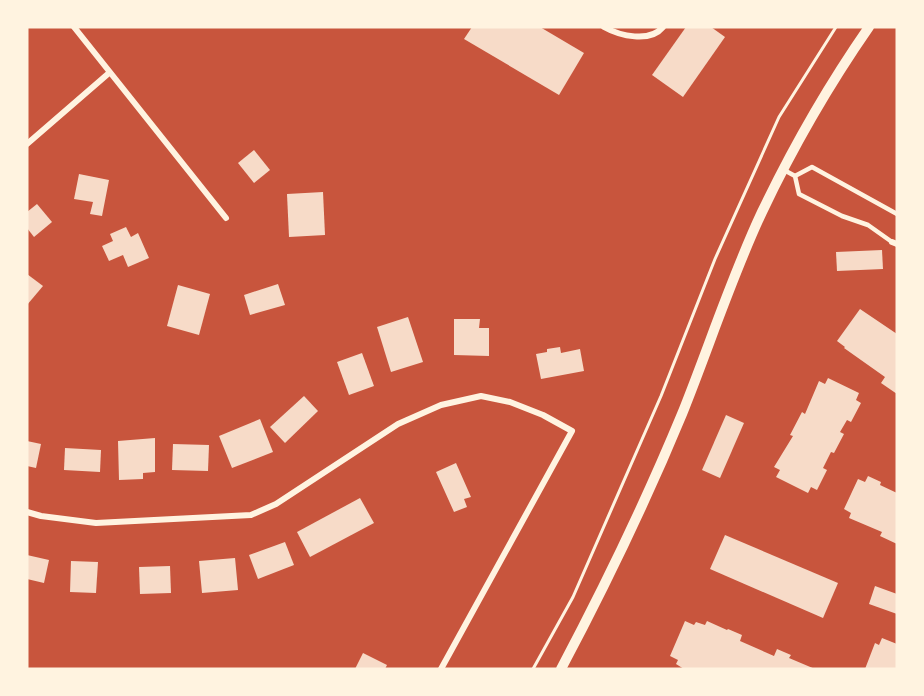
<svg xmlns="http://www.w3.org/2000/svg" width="924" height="696" font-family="'Zilla Slab',serif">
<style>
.building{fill:#f7dbc8}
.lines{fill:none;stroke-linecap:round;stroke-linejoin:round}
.path{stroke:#fff3e0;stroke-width:3}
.service{stroke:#fff3e0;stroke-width:4.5}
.minor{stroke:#fff3e0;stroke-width:6}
.tertiary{stroke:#fff3e0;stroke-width:10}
</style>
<rect width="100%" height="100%" fill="#c8553d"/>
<g class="building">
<polygon points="472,27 540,27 584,53 559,95 464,39"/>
<polygon points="686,27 711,27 725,37 683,97 652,75"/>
<polygon points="254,150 270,170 254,183 238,163"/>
<polygon points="79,174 109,180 102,216 90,214 93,202 74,199"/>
<polygon points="323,192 325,235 289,237 287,194"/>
<polygon points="37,204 52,222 34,237 27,228 27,212"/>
<polygon points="126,227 131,237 138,233 149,258 128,267 123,255 109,261 102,246 113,241 110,234"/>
<polygon points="882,250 883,269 837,271 836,252"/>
<polygon points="27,274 43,286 27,305"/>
<polygon points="278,284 285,305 250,315 244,295"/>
<polygon points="178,285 210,294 199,335 167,326"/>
<polygon points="860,309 897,334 897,394 881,383 885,377 844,348 845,347 837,341"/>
<polygon points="408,317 423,362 391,372 377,327"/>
<polygon points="454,319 480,319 479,328 489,328 489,356 454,355"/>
<polygon points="560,347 561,353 580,349 584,371 541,379 536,354 547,352 547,349"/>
<polygon points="362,353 374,386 349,395 337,362"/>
<polygon points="828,378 859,393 856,400 861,403 851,422 847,420 840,432 844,434 834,453 831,452 823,468 827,470 817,490 811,487 808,493 776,477 780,470 774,467 793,436 790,435 802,412 805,414 819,381 825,384"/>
<polygon points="304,396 318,411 285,443 270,427"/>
<polygon points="726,415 744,423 720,478 702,470"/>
<polygon points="260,419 273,452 232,468 219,436"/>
<polygon points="155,438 155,472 143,473 143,479 119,480 118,441"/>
<polygon points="27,441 41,444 36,468 27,466"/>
<polygon points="173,444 209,445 208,471 172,470"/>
<polygon points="65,448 101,450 100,472 64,470"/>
<polygon points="456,463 471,497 464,499 467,507 454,512 436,472"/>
<polygon points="868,476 881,482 880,485 897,493 897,544 880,536 882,532 849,518 851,513 844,509 858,479 865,482"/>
<polygon points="360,498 374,523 310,557 297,532"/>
<polygon points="725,535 838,583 823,618 710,569"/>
<polygon points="285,542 294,565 258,579 249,555"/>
<polygon points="27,555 49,560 44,583 27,579"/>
<polygon points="235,558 238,590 202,593 199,561"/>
<polygon points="71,561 98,562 96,593 70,592"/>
<polygon points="170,566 171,593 140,594 139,567"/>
<polygon points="875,586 897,594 897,614 869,604"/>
<polygon points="685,621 694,625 696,622 705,625 707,621 727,630 728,629 742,635 740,641 774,656 777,649 791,655 789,658 815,669 684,669 676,664 678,660 670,656"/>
<polygon points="882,638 897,644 897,669 865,669 875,643 879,645"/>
<polygon points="363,653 387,665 385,669 355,669"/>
</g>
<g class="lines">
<polyline class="path" points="533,669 573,597 661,396 715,259 779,117 836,27"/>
<g class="service">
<polyline points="784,170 795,176 799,194 842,216 868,225 892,242"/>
<polyline points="795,176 812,167 897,214"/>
</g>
<g class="minor">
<polyline points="74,27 226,218"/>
<path d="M604,27C620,36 650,43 663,27"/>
<polyline points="27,144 109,73"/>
<polyline points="892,242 897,244"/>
<polyline points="27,512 41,516 96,523 251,515 276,504 398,424 441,405 481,396 510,402 543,415 572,431 441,669"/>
</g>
<path class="tertiary" d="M561,669C605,586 646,501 682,414C709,347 731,278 762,212C793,147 828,86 869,27"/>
</g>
<rect width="924" height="696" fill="none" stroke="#fff3e0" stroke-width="57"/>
</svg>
